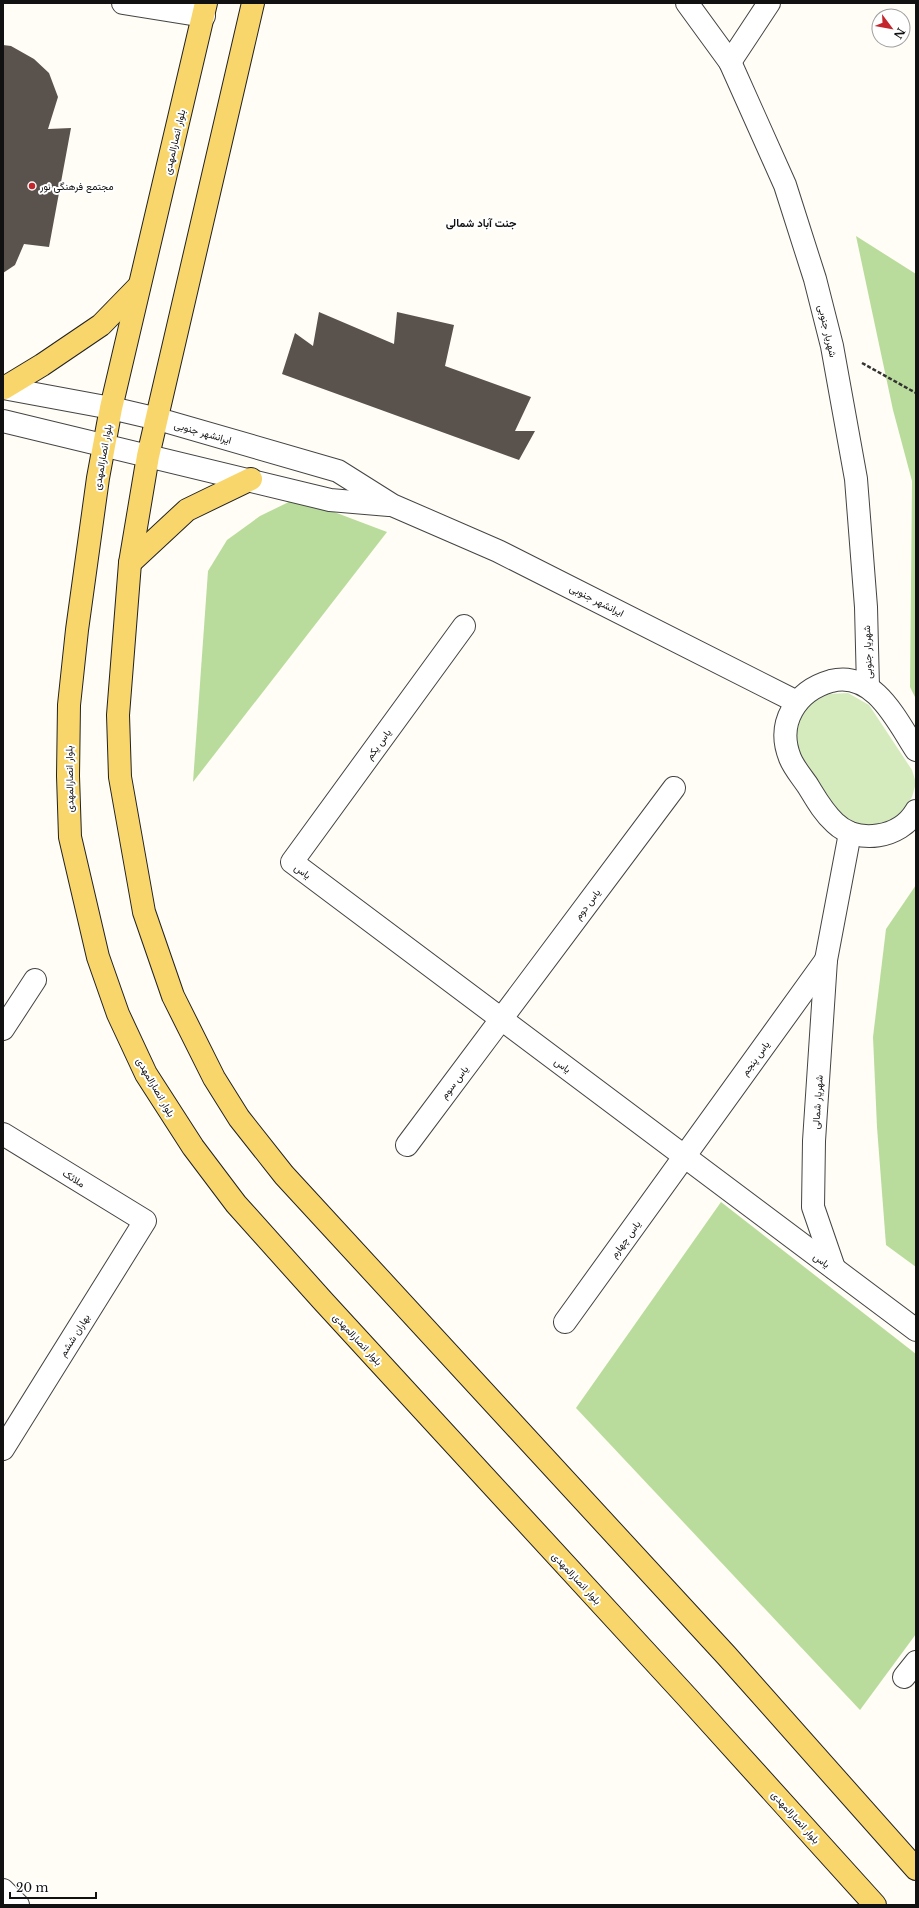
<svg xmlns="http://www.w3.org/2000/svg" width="919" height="1908" font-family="'Libre Baskerville',Vazirmatn,serif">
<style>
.green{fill:#d5ebbd}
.forest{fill:#b9dc9c}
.building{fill:#5a524d}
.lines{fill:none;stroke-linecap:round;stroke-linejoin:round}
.minor-casing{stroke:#444;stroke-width:24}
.major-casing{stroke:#222;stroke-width:24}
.path{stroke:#333;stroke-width:2.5;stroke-dasharray:4 2;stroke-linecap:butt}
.minor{stroke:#fff;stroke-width:22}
.major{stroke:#f9d66b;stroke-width:22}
.poi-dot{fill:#c4262e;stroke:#fff;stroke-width:1.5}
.labels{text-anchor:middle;stroke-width:4;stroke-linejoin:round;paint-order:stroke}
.street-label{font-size:10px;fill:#111;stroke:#fff}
.poi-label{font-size:10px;fill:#111;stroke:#fff;text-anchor:start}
.neighbourhood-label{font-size:11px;font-weight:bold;fill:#111;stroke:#fff}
</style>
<rect width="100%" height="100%" fill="#fffdf5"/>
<polygon class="green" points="848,693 869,705 912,770 916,783 912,797 905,808 891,821 875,826 858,826 844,819 800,755 795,738 800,717 813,702 829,694"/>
<g class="forest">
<polygon points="856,236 916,274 916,699 910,687 912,481 893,410"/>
<polygon points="297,498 387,532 193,782 208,571 227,540 260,516"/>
<polygon points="916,885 916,1267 886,1245 877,1127 873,1037 886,929"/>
<polygon points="721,1202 916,1354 916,1634 860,1710 576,1408"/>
</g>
<g class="building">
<polygon points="3,45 11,46 34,59 49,73 58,97 48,129 71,128 49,247 24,244 15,265 3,273"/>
<polygon points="319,312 394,344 397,312 454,325 445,366 531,397 515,431 535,431 519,460 282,374 295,333 313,346"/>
</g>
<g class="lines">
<g class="minor-casing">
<g id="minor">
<polyline points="123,3 204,16"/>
<polyline points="687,3 730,62 785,185 815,279 832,346 856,479 866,607 868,687"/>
<polyline points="730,62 769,3"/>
<polyline points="3,388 111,408 158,419 338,471 392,505 498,551 797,702"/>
<polyline points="3,421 330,500 389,505"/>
<polyline points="464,626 292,862 916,1330"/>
<path d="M916,750C897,721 874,670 831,681C796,691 776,723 790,758C794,768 802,777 808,786C816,799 823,812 835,823C858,845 900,838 916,811"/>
<polyline points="3,1029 35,980"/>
<polyline points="3,1134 145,1221 3,1449"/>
<polyline points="407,1145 674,788"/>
<polyline points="834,1268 813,1207 814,1141 826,960 850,833"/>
<polyline points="565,1322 826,960"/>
<polyline points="904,1677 916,1662"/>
<polyline points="3,1890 18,1905"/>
</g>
</g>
<g class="major-casing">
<g id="major">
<polyline points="206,3 111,408 98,478 77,630 69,705 68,776 70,837 98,957 118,1014 146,1074 193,1147 236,1204 323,1301 687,1697 875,1905"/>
<polyline points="253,3 148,456 130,563 118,715 120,777 144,912 173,996 214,1078 239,1118 284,1175 726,1655 916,1869"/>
<polyline points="4,388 42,365 101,325 139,286"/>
<polyline points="130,563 187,510 251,479"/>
</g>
</g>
<polyline class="path" points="862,363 916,393"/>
<use href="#minor" class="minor"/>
<use href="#major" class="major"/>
</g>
<circle class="poi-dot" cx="32" cy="186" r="4"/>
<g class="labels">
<g class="street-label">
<text transform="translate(174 142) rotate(-77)" y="4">بلوار انصارالمهدی</text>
<text transform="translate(828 331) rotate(77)" y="4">شهریار جنوبی</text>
<text transform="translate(203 432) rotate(16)" y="4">ایرانشهر جنوبی</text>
<text transform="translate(102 457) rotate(-80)" y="4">بلوار انصارالمهدی</text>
<text transform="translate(597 600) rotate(27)" y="4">ایرانشهر جنوبی</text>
<text transform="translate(867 652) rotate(-92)" y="4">شهریار جنوبی</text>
<text transform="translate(378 744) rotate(-54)" y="4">یاس یکم</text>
<text transform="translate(69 779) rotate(-91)" y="4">بلوار انصارالمهدی</text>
<text transform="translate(303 871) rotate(37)" y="4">یاس</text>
<text transform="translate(587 904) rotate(-53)" y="4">یاس دوم</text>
<text transform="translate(755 1058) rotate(-54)" y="4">یاس پنجم</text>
<text transform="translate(563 1065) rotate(37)" y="4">یاس</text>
<text transform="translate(454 1082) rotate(-53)" y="4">یاس سوم</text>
<text transform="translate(156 1087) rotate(60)" y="4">بلوار انصارالمهدی</text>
<text transform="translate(817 1102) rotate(-86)" y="4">شهریار شمالی</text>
<text transform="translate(74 1178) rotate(32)" y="4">ملائک</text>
<text transform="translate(625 1239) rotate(-54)" y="4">یاس چهارم</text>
<text transform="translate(822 1260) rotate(37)" y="4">یاس</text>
<text transform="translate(74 1335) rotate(-58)" y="4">بهاران ششم</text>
<text transform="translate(358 1339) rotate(47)" y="4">بلوار انصارالمهدی</text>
<text transform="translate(577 1578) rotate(47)" y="4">بلوار انصارالمهدی</text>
<text transform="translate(796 1817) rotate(48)" y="4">بلوار انصارالمهدی</text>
</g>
<g class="poi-label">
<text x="40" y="190">مجتمع فرهنگی نور</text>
</g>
<g class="neighbourhood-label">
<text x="481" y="227">جنت‌ آباد شمالی</text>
</g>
</g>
<rect width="919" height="1908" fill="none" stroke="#111111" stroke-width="8"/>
<g transform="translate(891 28) rotate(122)"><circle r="19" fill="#ffffff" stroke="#a0a0a0"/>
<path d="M0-3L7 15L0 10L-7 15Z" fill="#c4262e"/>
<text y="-6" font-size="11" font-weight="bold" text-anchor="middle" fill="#111111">N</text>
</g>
<path d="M10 1892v6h86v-6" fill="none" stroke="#111111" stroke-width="2"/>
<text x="16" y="1892" font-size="12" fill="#111111" stroke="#ffffff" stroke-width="3" paint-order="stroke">20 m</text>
</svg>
